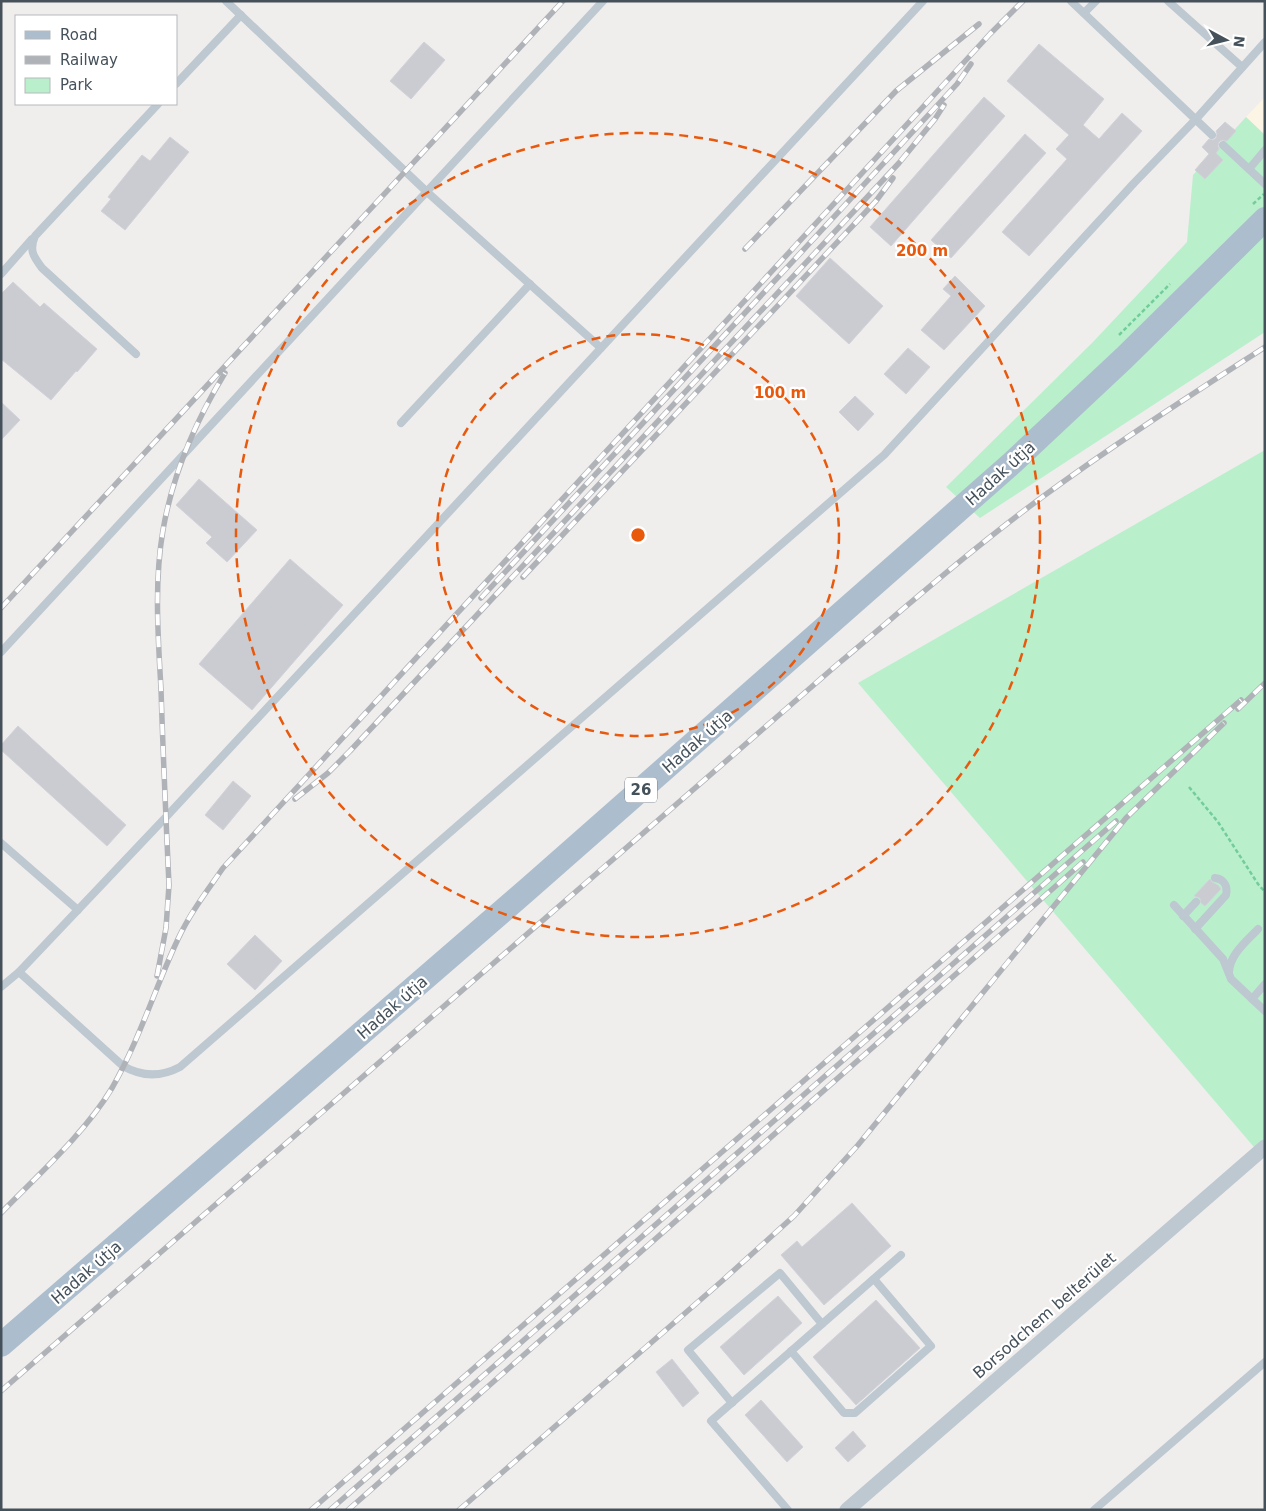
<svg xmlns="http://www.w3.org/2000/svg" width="1266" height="1511" font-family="'DejaVu Sans',sans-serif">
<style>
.commercial{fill:#fcf4e5}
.green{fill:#baefcc}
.building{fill:#caccd2;stroke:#d1d3d9}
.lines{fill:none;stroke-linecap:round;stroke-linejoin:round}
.path{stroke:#72cd9b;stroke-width:2.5;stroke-dasharray:4 2.5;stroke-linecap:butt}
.lane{stroke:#bdc8d0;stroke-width:8}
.street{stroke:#bdc8d0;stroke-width:15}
.primary{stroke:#acbecd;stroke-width:24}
.rail-casing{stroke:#afb3b8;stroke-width:5.5}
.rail{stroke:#fff;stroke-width:4;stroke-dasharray:11;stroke-linecap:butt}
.ring{fill:none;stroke:#e8590c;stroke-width:2.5;stroke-dasharray:9 6}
.labels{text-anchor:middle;stroke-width:4.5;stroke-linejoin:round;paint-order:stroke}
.shield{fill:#fff;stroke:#7d858c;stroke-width:1}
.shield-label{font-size:15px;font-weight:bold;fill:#45515a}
.street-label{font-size:16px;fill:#45515a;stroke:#fff}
.centre{fill:#e8590c;stroke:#fff;stroke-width:2.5}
.ring-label{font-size:15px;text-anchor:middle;font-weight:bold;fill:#e8590c;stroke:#fff;stroke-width:4.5;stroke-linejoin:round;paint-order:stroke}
</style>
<rect width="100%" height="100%" fill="#f0eded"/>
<polygon class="commercial" points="1265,97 1265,135 1246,117"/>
<g class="green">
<polygon points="1246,117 1265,135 1265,332 980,518 946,487 1092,343 1187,242 1193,175"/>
<polygon points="1265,450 1265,1160 858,683"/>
</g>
<g class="building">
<polygon points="424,42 445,60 411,99 390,81"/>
<polygon points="1039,44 1104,99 1083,125 1099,139 1122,113 1142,131 1029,256 1002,232 1067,159 1056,149 1069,135 1007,81"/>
<polygon points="984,97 1005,116 891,246 870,227"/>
<polygon points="1225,122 1236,131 1227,141 1222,140 1219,142 1218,146 1219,149 1216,153 1223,160 1205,179 1195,170 1209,154 1202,147 1209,139 1213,140 1216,138 1217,134 1216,131"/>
<polygon points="1025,134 1046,153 951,258 931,240"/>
<polygon points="170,137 189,152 125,230 101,211 111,199 108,197 142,155 150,161"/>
<polygon points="830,258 883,306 849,344 796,296"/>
<polygon points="955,276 985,306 944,350 921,330 951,296 943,289"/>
<polygon points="13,282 40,307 44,303 97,349 77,372 76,371 51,400 1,359 1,294"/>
<polygon points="908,348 930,367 906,394 884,374"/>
<polygon points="855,396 874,414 858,431 839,412"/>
<polygon points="1,402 20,420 1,440"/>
<polygon points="199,479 257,530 227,562 206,543 212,537 176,505"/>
<polygon points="290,559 343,605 252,710 199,664"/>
<polygon points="18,726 126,825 107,846 1,750 1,745"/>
<polygon points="233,781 251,796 223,830 205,815"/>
<polygon points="1210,879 1212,882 1218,885 1221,889 1205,906 1201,903 1200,898 1194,896"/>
<polygon points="255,935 282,961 255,990 227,964"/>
<polygon points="852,1203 891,1246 824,1305 781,1255 797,1241 802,1247"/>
<polygon points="778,1296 802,1323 744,1375 720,1347"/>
<polygon points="876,1300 920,1348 856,1405 813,1357"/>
<polygon points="672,1359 699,1393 683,1407 656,1372"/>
<polygon points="761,1400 803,1447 787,1462 745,1415"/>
<polygon points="853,1431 866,1446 848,1462 835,1448"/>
</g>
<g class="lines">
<g class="path">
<polyline points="1253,204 1264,194"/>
<polyline points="1119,335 1170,284"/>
<polyline points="1189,787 1218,822 1258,884 1265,892"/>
</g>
<g class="lane">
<polyline points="226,1 427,192 601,348"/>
<polyline points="1071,1 1212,135"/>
<polyline points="1168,1 1242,67"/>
<polyline points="1084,13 1096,1"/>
<polyline points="176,84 241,15"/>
<polyline points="1223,145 1265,184"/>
<polyline points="1249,169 1265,150"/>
<polyline points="1,274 32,239"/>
<path d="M136,354L42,268C33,256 29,250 35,236L158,104"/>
<polyline points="401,423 530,284"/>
<polyline points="1,652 603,1"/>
<polyline points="1,843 78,910"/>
<polyline points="1174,905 1223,959 1231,979 1265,1011"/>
<polyline points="1183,916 1196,902"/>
<path d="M1195,929L1226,895C1228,886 1224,879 1215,878"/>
<path d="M19,972L123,1066C142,1077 161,1077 180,1067L884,455L1134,183L1196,119L1265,42"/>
<path d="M1229,972C1230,954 1246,942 1258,929"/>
<polyline points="1,987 19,972 166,817 923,1"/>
<polyline points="1252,999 1265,984"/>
<polyline points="791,1351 844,1413 855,1413 931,1346 874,1279"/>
<polyline points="732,1403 688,1350 780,1273 822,1324"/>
<polyline points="788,1510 711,1421 901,1255"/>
<polyline points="1094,1510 1265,1362"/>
</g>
<polyline class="street" points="847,1510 1265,1147"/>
<polyline class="primary" points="1,1345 528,889 1012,463 1124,358 1265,219"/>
<g class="rail-casing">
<g id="rail">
<polyline points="745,249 896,91 979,24"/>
<polyline points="523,577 876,201 893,178"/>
<polyline points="481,598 957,84 971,64"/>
<polyline points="1,608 563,1"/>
<polyline points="1238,709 1265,683"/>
<polyline points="295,799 328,773 350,751 899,163 935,119 944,105"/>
<path d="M157,976L166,928L169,885C166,820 163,754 161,689C158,636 154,582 163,530C173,473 195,422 225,373"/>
<path d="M1,1213C38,1175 85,1133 112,1088C139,1041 155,988 178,939C190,913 207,891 223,868L990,34L1023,1"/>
<path d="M1,1391L839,663C907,606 974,547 1045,495C1116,443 1191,395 1265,347"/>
<polyline points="311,1510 1241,700"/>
<polyline points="330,1510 1116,821"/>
<polyline points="348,1510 1083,862"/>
<polyline points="459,1510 722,1281 794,1216 858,1145 1126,818 1224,723"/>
</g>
</g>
<use href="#rail" class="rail"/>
</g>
<g class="ring">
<circle cx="638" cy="535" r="201"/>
<circle cx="638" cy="535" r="402"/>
</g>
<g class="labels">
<rect class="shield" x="625" y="777.5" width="32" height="25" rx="4"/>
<g class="shield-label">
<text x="641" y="795">26</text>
</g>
<g class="street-label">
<text transform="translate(1000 473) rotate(-42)" y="6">Hadak útja</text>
<text transform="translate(697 741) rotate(-41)" y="6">Hadak útja</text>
<text transform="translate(392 1007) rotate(-41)" y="6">Hadak útja</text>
<text transform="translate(86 1272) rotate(-41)" y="6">Hadak útja</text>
<text transform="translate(1044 1315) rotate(-41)" y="6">Borsodchem belterület</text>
</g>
</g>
<circle cx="638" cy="535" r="8" class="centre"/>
<g class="ring-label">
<text x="922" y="256">200 m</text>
<text x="780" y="398">100 m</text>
</g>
<rect width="1266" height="1511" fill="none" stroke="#45515a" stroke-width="5"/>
<rect x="15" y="15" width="162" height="90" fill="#ffffff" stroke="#b5b9bd"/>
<rect x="25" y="31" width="25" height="8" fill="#acbecd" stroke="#b5b9bd"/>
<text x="60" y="40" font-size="15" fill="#45515a">Road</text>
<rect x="25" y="56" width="25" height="8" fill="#afb3b8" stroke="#b5b9bd"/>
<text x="60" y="65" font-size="15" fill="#45515a">Railway</text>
<rect x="25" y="78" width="25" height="15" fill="#baefcc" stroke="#b5b9bd"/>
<text x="60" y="90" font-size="15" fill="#45515a">Park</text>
<g transform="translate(1226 40) rotate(97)" stroke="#ffffff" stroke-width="4" paint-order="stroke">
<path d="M0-4L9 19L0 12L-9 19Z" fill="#45515a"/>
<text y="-8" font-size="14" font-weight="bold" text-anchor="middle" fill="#45515a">N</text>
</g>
</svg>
